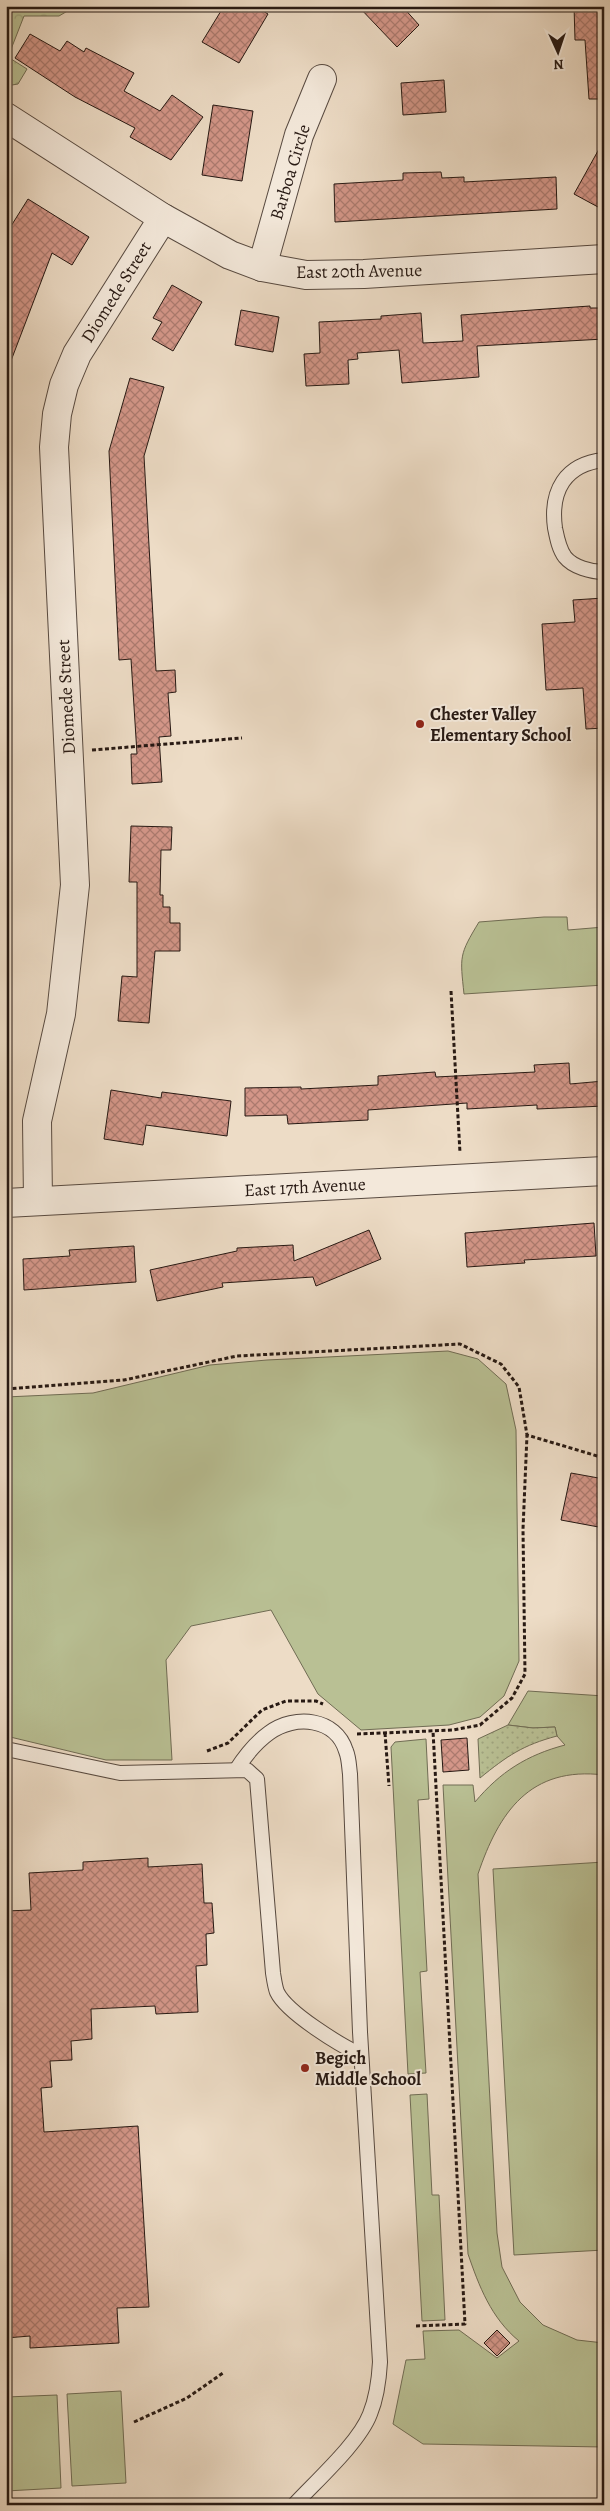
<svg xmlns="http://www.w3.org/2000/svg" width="610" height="2511" font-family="Alegreya,serif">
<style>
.green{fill:#b9c094;stroke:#706c54}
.forest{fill:url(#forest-crowns);stroke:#706c54}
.garden{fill:url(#garden-dots);stroke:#706c54}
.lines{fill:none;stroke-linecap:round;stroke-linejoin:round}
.stream{stroke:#6c7b72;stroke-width:7}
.building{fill:url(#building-cross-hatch);stroke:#271913}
.lane-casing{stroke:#584a40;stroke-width:16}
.street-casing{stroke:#584a40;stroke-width:30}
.path{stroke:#271913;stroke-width:3;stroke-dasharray:4 2.5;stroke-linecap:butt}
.lane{stroke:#f3e8da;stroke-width:14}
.street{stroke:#f3e8da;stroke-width:28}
.poi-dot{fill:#8f2418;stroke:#f3e8da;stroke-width:2}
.labels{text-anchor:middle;stroke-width:4;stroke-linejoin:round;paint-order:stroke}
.street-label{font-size:18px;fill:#271913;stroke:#f3e8da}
.poi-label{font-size:18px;font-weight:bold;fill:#271913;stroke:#f3e8da;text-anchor:start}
</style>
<defs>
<pattern id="forest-crowns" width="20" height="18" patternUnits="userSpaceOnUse" patternTransform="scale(1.25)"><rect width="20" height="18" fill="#b9c094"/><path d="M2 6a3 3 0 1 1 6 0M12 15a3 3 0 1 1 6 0" fill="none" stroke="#9fa47f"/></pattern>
<pattern id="garden-dots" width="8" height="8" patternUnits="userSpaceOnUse" patternTransform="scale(1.25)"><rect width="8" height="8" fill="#b9c094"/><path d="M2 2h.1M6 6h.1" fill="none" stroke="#9fa47f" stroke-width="1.8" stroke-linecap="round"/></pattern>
<pattern id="building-cross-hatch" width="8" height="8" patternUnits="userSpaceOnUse" patternTransform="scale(1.25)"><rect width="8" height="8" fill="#d39688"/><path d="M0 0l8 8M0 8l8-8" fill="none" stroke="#ab7a6e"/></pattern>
</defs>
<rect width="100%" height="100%" fill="#eddcc6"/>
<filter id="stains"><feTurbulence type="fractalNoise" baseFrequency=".004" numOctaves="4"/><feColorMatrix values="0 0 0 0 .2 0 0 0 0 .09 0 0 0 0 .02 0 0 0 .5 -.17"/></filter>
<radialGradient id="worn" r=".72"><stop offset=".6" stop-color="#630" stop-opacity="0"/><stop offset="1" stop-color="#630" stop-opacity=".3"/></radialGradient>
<g class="green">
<path d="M544,917H567L568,930L604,927V985L464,994C460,956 459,955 479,922Z"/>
<polygon points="448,1351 478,1359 506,1384 516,1430 519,1661 504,1696 480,1717 449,1725 361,1730 318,1694 271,1610 191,1626 166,1660 172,1760 106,1760 6,1736 6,1397 93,1393 210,1365 267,1360"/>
<path d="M528,1691L604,1696V1775C530,1766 499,1812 478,1874L497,2233L502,2267L520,2302L543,2325L577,2340L604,2343V2447L423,2444L393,2424L406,2360L425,2359L423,2331L459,2330L497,2358L519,2341C491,2318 479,2286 468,2254L443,1785H473L475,1802C500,1772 527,1755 565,1745L557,1736L555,1727L533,1728L508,1725Z"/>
<polygon points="426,1739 429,1799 418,1800 427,1971 420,1972 426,2073 408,2074 391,1747 395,1742"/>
<polygon points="604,1862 604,2250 514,2255 493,1869"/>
<polygon points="427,2094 432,2195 439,2195 445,2320 422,2321 410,2095"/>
<polygon points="121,2391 126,2483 72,2486 67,2394"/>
<polygon points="57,2395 61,2488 6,2491 6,2397"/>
</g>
<polygon class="forest" points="6,6 76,6 59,16 24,16 8,57 27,69 18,84 6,86"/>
<path class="garden" d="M508,1725L533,1728L555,1727L557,1736C523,1745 507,1756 480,1778L478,1739Z"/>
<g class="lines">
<polyline class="stream" points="6,12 10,6"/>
</g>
<g class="building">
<polygon points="224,6 255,6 268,14 239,63 202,42"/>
<polygon points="358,6 402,6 419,25 397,47"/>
<polygon points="574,6 604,6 604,99 589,99 585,40 575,40"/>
<polygon points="30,34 60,51 67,41 84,52 86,48 134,73 124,91 160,111 172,95 203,117 171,160 130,137 135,128 75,97 15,58"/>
<polygon points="444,80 446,112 403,115 401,83"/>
<polygon points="213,105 253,111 242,181 202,175"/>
<polygon points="604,140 604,197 598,207 574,194"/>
<polygon points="441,172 442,178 464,177 464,182 556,177 557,209 335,222 334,184 403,180 403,173"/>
<polygon points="28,199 89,237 72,265 52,253 9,366 6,365 6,234"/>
<polygon points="172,285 202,302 173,351 152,339 162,322 153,318"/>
<polygon points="590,306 590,308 604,308 604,339 477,346 479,377 402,383 399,350 357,353 358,359 348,360 349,384 306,386 304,354 320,353 319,322 381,319 381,316 421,313 423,343 463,341 461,315"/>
<polygon points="241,310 279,317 273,352 235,345"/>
<polygon points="130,378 164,387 144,456 156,671 175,670 176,692 168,693 171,736 159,737 162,782 132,784 131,754 137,754 131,659 119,660 109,451"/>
<polygon points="604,598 604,728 586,729 583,688 546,690 542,624 575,622 573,600"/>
<polygon points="131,826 172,827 171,850 161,850 160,895 163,895 163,907 170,907 170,923 180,923 180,951 155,951 149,1023 118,1021 122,976 137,977 137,882 129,882"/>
<polygon points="569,1063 570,1084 604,1081 604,1106 537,1109 537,1105 467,1109 467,1103 368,1110 368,1120 288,1124 287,1115 245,1116 245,1088 301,1087 301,1089 378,1085 378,1076 435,1072 436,1077 535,1072 534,1065"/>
<polygon points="111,1090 161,1098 162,1092 231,1101 227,1136 146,1125 143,1145 104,1139"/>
<polygon points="594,1223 596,1256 524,1260 525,1263 467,1267 465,1233"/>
<polygon points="369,1230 381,1259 316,1286 313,1277 222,1283 223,1287 157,1301 150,1270 237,1251 237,1248 293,1245 294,1261"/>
<polygon points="134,1246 136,1282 24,1290 23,1259 70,1256 69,1250"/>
<polygon points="571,1473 604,1479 604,1528 561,1520"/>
<polygon points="467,1738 469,1770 443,1772 441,1740"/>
<polygon points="148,1858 148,1867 202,1864 204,1903 212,1903 214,1933 206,1934 207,1965 196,1966 198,2012 156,2014 155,2006 91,2009 92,2039 71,2041 72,2060 50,2061 52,2087 41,2088 44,2132 138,2126 149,2307 117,2308 119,2343 30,2348 30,2336 6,2338 6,1911 31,1910 29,1873 83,1870 83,1862"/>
<polygon points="497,2330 510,2343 497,2356 484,2343"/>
</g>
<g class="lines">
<g class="lane-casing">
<g id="lane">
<path d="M604,460C565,464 550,491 555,528C557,538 559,549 565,557C573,567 591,572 604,572"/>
<path d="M6,1749L120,1773L247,1770L257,1779L273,1973C274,1979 275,1987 277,1992C287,2013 340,2045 361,2055"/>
<path d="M236,1770C245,1756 255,1743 269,1733C295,1714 336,1718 346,1751C349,1758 349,1767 350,1774L360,2032L380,2362C379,2380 377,2397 370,2414C359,2443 316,2481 294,2505"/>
</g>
</g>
<g class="street-casing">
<g id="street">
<polyline points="6,117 163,218 230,255 262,267 306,275 364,274 604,259"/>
<polyline points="262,267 299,135 322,79"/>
<polyline points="38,1201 37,1121 61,1014 75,885 54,447 57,414 64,385 77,354 163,218"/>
<polyline points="6,1203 604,1171"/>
</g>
</g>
<g class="path">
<polyline points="92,750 242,738"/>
<polyline points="451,991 460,1153"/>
<polyline points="6,1389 124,1380 237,1356 460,1344 501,1364 519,1387 527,1435 604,1458"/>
<polyline points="385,1733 389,1786"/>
<polyline points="357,1734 453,1730 480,1725 512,1698 525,1674 523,1529 527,1435"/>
<polyline points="207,1751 228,1743 262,1710 286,1701 316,1701 323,1704"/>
<polyline points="416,2326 465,2324 433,1731"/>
<polyline points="134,2422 187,2398 223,2373"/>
</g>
<use href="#lane" class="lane"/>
<use href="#street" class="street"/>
</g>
<g class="poi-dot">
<circle cx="420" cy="724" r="5"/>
<circle cx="305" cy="2068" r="5"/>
</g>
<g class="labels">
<g class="street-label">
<text transform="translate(290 172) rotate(-73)" y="6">Barboa Circle</text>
<text transform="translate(359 271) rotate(-1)" y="6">East 20th Avenue</text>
<text transform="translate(116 292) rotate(-58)" y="6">Diomede Street</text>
<text transform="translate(66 697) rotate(-93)" y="6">Diomede Street</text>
<text transform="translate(305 1187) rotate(-3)" y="6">East 17th Avenue</text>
</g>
<g class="poi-label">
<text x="430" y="720">Chester Valley<tspan x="430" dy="21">Elementary School</tspan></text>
<text x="315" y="2064">Begich<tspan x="315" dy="21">Middle School</tspan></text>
</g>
</g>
<rect width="610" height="2511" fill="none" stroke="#eddcc6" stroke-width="25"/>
<rect x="8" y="8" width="595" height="2496" fill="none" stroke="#271913" stroke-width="2.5"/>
<rect x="12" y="12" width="585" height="2486" fill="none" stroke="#271913"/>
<g transform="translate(558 52) rotate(177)" stroke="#f3e8da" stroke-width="4" paint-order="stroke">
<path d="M0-4L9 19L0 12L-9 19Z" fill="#271913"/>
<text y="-8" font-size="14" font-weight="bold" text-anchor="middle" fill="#271913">N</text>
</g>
<rect width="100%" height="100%" filter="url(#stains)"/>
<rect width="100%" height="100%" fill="url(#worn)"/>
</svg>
